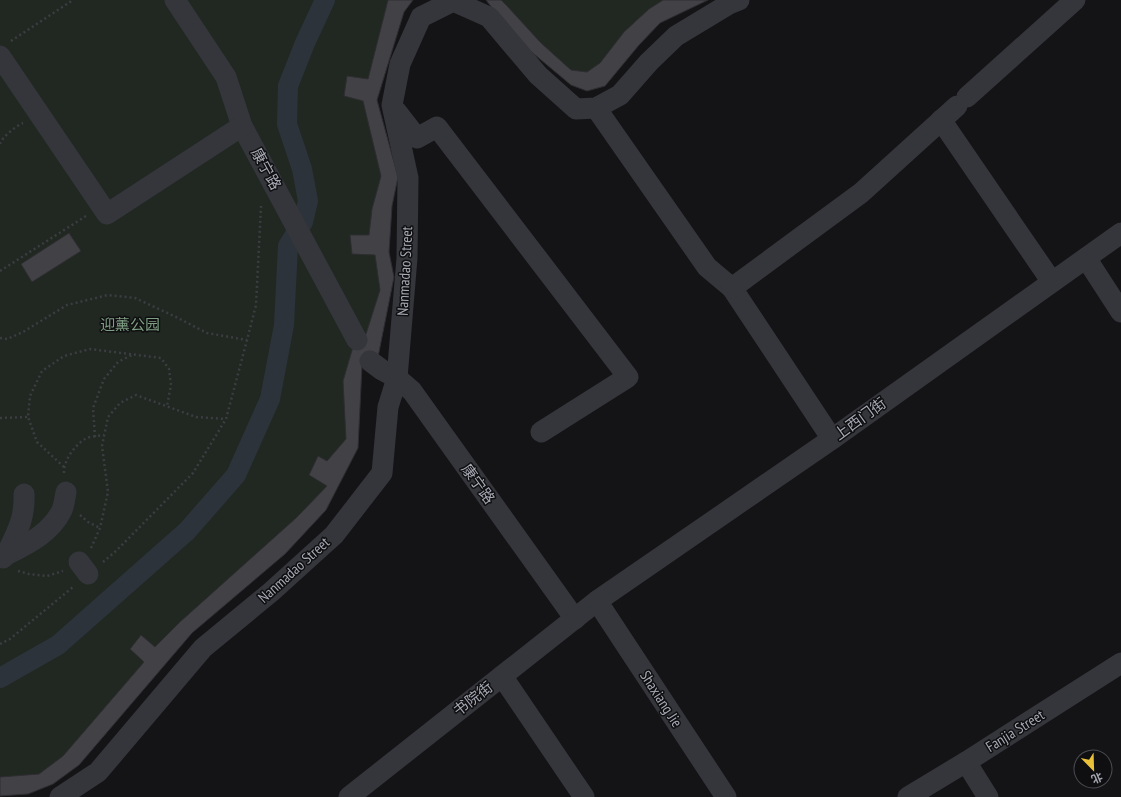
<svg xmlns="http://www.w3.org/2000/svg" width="1121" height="797" font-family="'PT Sans Narrow','Noto Sans SC',sans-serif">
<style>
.green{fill:#212822}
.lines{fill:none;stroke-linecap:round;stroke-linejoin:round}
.canal{stroke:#2d333b;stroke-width:20}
.building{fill:#414146;stroke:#2f2e32}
.path{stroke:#3b3d42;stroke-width:2.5;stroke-dasharray:2 3;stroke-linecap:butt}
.minor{stroke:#35363b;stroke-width:21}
.labels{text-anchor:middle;stroke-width:3;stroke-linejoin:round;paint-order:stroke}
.street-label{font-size:15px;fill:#a7aab5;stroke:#0f0f11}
.park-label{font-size:15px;fill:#7f9f84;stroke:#0f0f11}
</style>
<rect width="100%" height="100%" fill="#141416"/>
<g class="green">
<polygon points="0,0 388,0 368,79 347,76 344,96 363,101 381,176 372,209 369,235 350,235 352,254 375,255 380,290 366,334 357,340 343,381 346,439 327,461 318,456 309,475 327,486 296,518 181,621 155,647 140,636 130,649 144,662 63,756 39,774 0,777"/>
<polygon points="501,0 663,0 649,9 624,32 600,63 587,72 571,70 541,43 508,7"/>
</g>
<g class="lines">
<polyline class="canal" points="0,678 58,645 187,531 236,475 270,399 284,325 288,246 303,222 308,201 302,169 287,124 288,86 305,43 325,0"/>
</g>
<g class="building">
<polygon points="388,0 413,0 404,12 377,100 398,177 392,206 389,252 394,277 378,357 362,366 358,448 326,510 285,554 192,633 79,765 53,784 28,794 0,796 0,777 39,774 63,756 144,662 130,649 141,635 155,647 181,621 296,518 327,486 309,475 318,456 327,461 346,439 343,381 353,347 357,340 366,334 380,290 375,255 352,254 350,235 369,235 372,209 381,176 363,101 344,96 347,76 368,79"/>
<polygon points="486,0 501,0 508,7 541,43 571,70 587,72 600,63 624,32 649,9 663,0 708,0 660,23 639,45 605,86 587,91 571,85 516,39"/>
<polygon points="69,233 81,251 32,282 21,264"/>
</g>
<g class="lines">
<g class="path">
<polyline points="11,41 73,0"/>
<path d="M0,144C2,137 16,126 23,123"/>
<polyline points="0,271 86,216"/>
<polyline points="0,338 7,339 23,332 67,305 108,295 135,298 174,316 207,333 247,340"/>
<polyline points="0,418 28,417"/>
<polyline points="95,437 93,408 104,379 118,362 132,355"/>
<polyline points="64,467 37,442 28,417 30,396 42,371 64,356 90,349 161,358 169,369 171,385 167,406"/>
<path d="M64,473C63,461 75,445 85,439C90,436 99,436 104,435"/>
<polyline points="80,515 88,522 100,528"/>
<polyline points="91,548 100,528 108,492 102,446 108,417 120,403 136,395 196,417 226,419"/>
<polyline points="103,562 116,551 193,473 226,419 247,340 256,305 261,206"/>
<polyline points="18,571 29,574 47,576 63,571"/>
<polyline points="0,644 10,639 73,587"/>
</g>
<g class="minor">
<polyline points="175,0 226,77 242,126 357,340"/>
<polyline points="0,56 107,214 242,126"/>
<polyline points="967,97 1075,0"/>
<polyline points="596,108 707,267 732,288 832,439"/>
<polyline points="396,111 417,138 437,127 628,377 541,432"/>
<polyline points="941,120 1052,282"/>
<polyline points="1086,258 1121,312"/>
<polyline points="732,288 861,193 957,106"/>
<polyline points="370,361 382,370 397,378 412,391 575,619"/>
<path d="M6,555C28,544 51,533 62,510C64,505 65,498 66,492"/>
<path d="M3,558L6,555C17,532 25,519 24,494"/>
<polyline points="79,562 88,574"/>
<polyline points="597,601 726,797"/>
<polyline points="502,676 584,797"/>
<polyline points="966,762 988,797"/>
<polyline points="60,797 98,772 203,648 271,592 334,535 382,473 388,407 397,378 407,258 408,178 392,105 400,64 421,17 453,1 489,17 538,75 576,109 596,108 620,95 649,62 676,36 729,4 739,0"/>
<polyline points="349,797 597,601 832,439 1121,233"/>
<polyline points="908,797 966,762 1121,663"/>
</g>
</g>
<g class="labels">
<g class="street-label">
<text transform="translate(266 169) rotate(61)" y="5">康宁路</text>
<text transform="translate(405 271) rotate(-87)" y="5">Nanmadao Street</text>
<text transform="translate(860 419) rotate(-36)" y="5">上西门街</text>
<text transform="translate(478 484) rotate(54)" y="5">康宁路</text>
<text transform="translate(294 570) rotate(-42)" y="5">Nanmadao Street</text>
<text transform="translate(473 699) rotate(-38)" y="5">书院街</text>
<text transform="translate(661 699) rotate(57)" y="5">Shaxiang Jie</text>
<text transform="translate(1015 731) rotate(-32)" y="5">Fanjia Street</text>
</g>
<g class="park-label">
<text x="130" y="330">迎薰公园</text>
</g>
</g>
<g transform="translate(1093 769) rotate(157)"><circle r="19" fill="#0f0f11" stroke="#4c4d53"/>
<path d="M0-3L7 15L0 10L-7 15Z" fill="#e8c03a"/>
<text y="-6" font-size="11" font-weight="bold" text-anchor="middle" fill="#a7aab5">北</text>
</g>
</svg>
